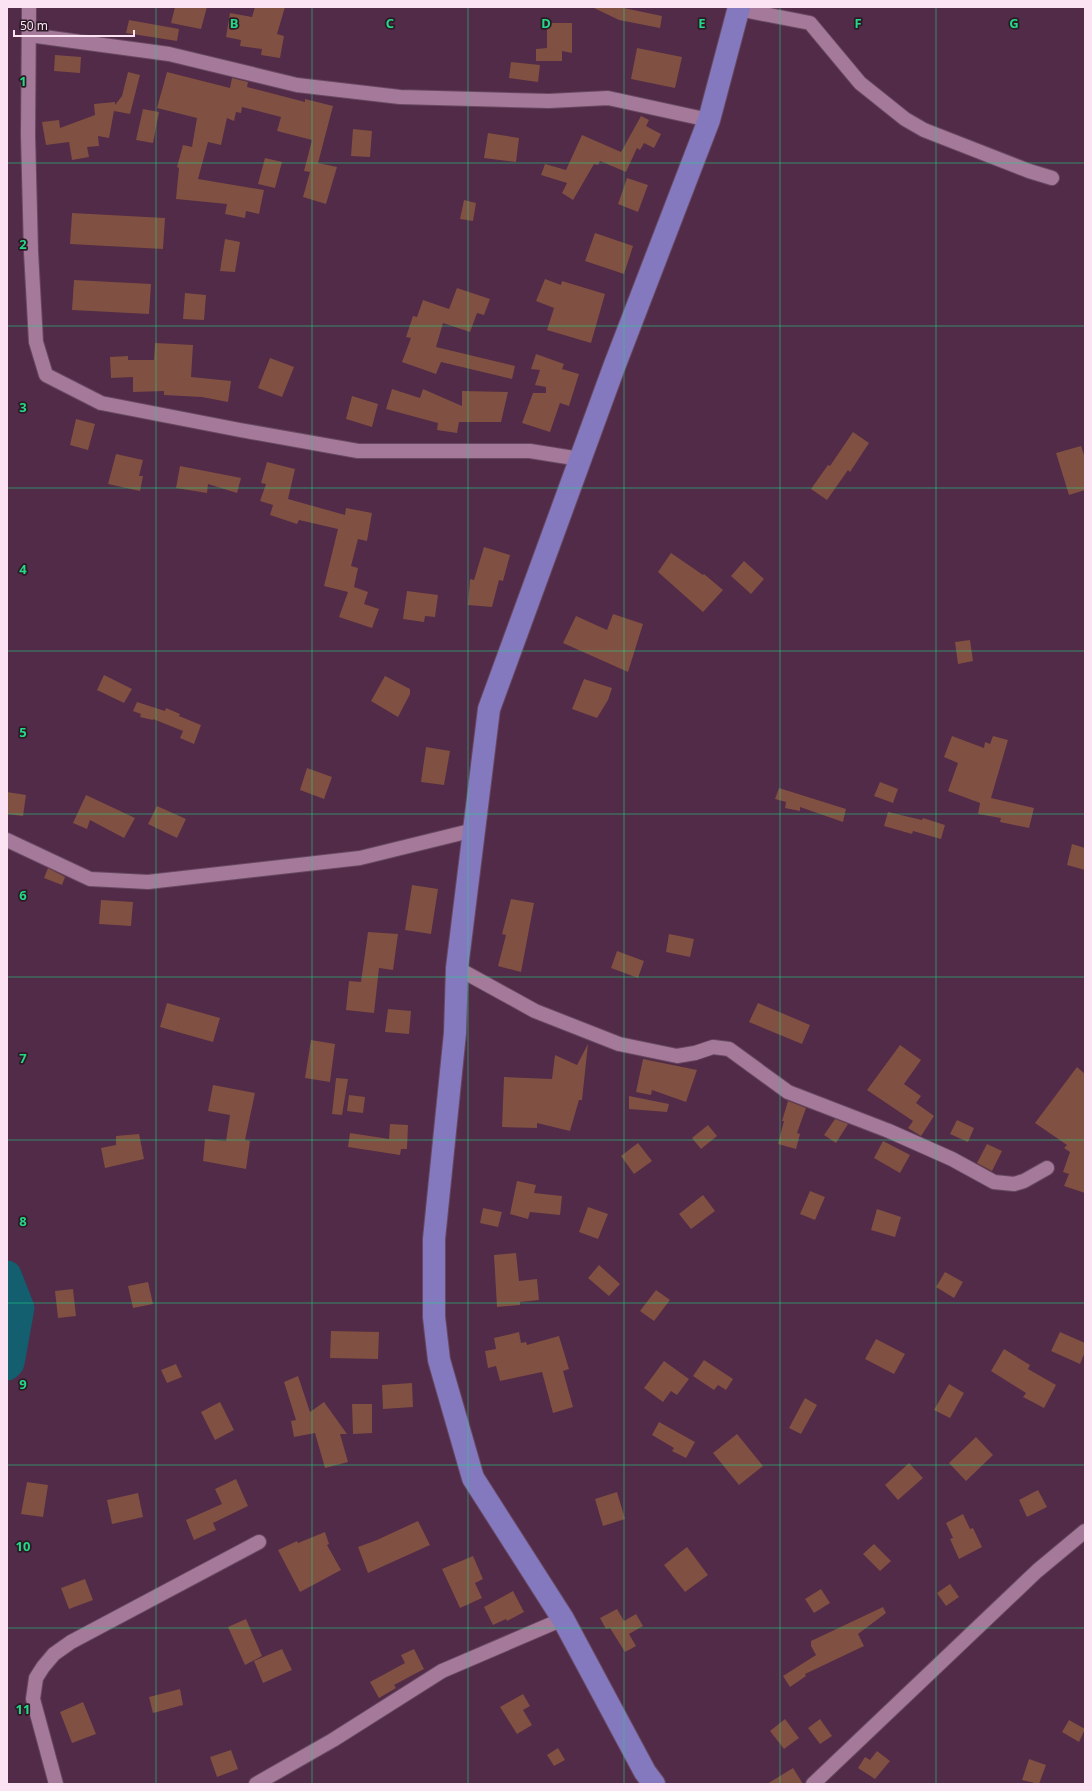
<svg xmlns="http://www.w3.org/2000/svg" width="1092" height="1791" font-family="'Noto Sans',sans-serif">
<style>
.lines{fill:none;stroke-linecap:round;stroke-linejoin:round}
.river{stroke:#135e6f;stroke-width:29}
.building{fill:#805042}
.minor-casing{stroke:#684861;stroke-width:16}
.primary-casing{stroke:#684861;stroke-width:24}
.minor{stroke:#a57999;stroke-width:14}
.primary{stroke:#8478bf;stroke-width:22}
.grid{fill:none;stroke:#23d886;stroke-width:1;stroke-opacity:0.55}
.grid-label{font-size:13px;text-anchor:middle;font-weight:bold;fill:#23d886;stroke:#2c1b27;stroke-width:3.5;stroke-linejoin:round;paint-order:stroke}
</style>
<rect width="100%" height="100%" fill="#512b47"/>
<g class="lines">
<polyline class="river" points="7,1275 20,1308 10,1363 7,1366"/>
</g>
<g class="building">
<polygon points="175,7 207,7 201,29 171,23"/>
<polygon points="255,7 285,7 277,34 284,36 280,58 261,55 262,49 240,46 241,40 226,37 230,13 252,17"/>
<polygon points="592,7 619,7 662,16 660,28 619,20"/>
<polygon points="129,20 179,29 177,41 126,33"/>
<polygon points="547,23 572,23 572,53 562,51 562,61 536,61 536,49 547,48"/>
<polygon points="637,48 682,57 675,88 631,79"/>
<polygon points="55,55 81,57 80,73 54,71"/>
<polygon points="511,62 540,65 538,82 509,78"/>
<polygon points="128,72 140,75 130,114 114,111 109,138 98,136 99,146 87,147 89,157 72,160 69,142 46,145 42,122 59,120 60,128 95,115 94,104 115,102 115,105 122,96"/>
<polygon points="167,72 230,88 232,78 248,82 247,87 305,102 305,99 333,106 318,163 337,167 326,204 303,197 310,172 304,171 312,140 277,131 281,117 242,107 241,113 236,112 234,121 227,118 221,145 208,142 198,179 264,190 259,214 246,211 245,218 225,214 227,204 176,199 179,168 177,167 183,145 192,147 197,118 157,108"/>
<polygon points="143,109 159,112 153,143 136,140"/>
<polygon points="641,116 649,120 646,126 661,134 654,148 644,143 640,150 637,148 626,172 600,161 598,165 594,164 573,200 562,193 567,183 541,175 545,164 566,170 582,135 621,152"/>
<polygon points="353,129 372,131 370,157 351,156"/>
<polygon points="488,133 519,138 516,162 484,158"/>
<polygon points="265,158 282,162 275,188 258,184"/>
<polygon points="627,178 648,185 638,212 618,204"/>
<polygon points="464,200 476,203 473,221 460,219"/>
<polygon points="72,213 165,218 163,249 70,244"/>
<polygon points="595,233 633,246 624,274 585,261"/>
<polygon points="225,239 240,242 235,272 220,271"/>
<polygon points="545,279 561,285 562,281 605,294 591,343 547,330 554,308 536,301"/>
<polygon points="74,280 151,284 149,314 72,310"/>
<polygon points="457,288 490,299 484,315 477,313 470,332 443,323 436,347 515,366 512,379 441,362 436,374 402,362 411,338 406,337 413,316 417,317 423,300 449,309"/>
<polygon points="185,293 206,295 204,320 183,319"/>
<polygon points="155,343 193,345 191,377 231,381 228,402 202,397 164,395 164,391 133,392 133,377 111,378 110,357 128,356 128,360 154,360"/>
<polygon points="536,354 564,364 562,369 579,374 569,406 560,403 550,432 522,423 533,393 546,393 546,387 535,385 540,370 531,369"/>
<polygon points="270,358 294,367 282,397 258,388"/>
<polygon points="392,389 420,398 423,389 462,406 462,391 508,392 501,422 459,422 457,433 437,430 438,423 386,409"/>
<polygon points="352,396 378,404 372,427 346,419"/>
<polygon points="76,419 95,424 88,450 70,445"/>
<polygon points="853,432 869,443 850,472 848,470 827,500 811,489 828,465 830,466"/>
<polygon points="1081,446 1085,458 1085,490 1069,495 1056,453"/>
<polygon points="116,454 143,460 139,476 143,476 140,491 108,484"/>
<polygon points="267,462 295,469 288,499 345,515 346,508 372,513 367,541 358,539 351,566 358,568 354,587 368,592 364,604 379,609 372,628 339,617 348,592 324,586 338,529 299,520 297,524 270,515 273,505 260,501 266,484 261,483"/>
<polygon points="180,466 241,478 237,493 208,484 207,493 176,488"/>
<polygon points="484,547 510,555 503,581 499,580 492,607 468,605 470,579 474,580"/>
<polygon points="671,553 703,575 704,574 723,590 703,612 658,572"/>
<polygon points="744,561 764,579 751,594 731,576"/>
<polygon points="407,591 438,595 435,617 425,616 424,622 403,619"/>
<polygon points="613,614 643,624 628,672 563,643 576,616 607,630"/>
<polygon points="970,640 973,661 958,664 955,642"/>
<polygon points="104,675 132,689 124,703 97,690"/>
<polygon points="385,676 410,689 410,694 398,717 371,701"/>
<polygon points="584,679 612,688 608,700 597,718 572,709"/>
<polygon points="137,702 165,711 166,708 180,714 179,716 201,725 194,744 180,738 183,731 153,719 153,720 140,717 141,714 133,711"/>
<polygon points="952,736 984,748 985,742 990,744 993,736 1008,740 991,798 1034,808 1029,828 1000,822 1001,818 978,814 980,803 948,791 958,763 944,757"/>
<polygon points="426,747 450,751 444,785 421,782"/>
<polygon points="307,768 332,777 324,799 300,790"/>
<polygon points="880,782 898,789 893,803 874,796"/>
<polygon points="779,788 846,809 843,822 800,807 800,811 785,808 786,802 775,799"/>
<polygon points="7,792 26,795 23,816 7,814"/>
<polygon points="86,795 135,818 124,838 90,820 87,829 73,823"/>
<polygon points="157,806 186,819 177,838 148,824"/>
<polygon points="888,812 922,820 923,818 945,825 941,839 913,831 912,834 884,826"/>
<polygon points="1072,844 1085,848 1085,870 1067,865"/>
<polygon points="48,868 65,877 62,885 44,878"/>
<polygon points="412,885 438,889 431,934 405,930"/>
<polygon points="511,899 534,903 521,972 498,966 506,935 502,934"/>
<polygon points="101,900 133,902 131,926 99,924"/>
<polygon points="368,932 398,934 393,970 379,968 374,1013 346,1010 349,981 361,982"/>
<polygon points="669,934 694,939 690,957 666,952"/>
<polygon points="617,951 644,961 638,978 611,968"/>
<polygon points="167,1003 220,1018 213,1042 160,1027"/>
<polygon points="758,1003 810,1025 802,1044 749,1022"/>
<polygon points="388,1009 411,1011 409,1034 385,1032"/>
<polygon points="311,1040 335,1044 330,1082 305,1078"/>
<polygon points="588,1044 582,1100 579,1100 570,1131 537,1123 537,1128 502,1127 504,1077 552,1079 555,1055 577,1065"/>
<polygon points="900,1045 921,1060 904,1084 921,1096 916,1103 934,1116 921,1136 908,1128 913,1121 867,1090"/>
<polygon points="643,1059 697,1070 686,1102 652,1090 651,1095 636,1092"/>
<polygon points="1077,1067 1085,1074 1085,1193 1064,1186 1069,1174 1063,1172 1070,1152 1064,1148 1067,1145 1035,1123"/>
<polygon points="336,1078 348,1079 342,1115 332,1114"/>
<polygon points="213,1085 255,1093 245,1140 250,1141 246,1169 203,1161 205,1139 226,1141 230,1115 208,1111"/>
<polygon points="349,1095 365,1097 363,1113 347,1111"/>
<polygon points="629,1096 669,1104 667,1112 629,1109"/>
<polygon points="788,1101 806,1108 797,1133 800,1134 796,1149 778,1144 784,1121 782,1121"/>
<polygon points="835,1119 848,1124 836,1143 824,1135"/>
<polygon points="957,1120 974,1128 968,1142 950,1134"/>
<polygon points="390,1124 408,1125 407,1149 401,1149 400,1155 348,1147 350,1133 389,1139"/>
<polygon points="708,1125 717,1136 701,1149 692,1138"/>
<polygon points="139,1134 144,1159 105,1168 101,1148 116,1145 116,1136"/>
<polygon points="883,1141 910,1155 900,1173 874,1158"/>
<polygon points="638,1143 652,1161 634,1174 621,1156"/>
<polygon points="987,1144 1002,1151 992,1171 977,1163"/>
<polygon points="517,1181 536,1185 534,1193 562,1196 560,1215 530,1212 528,1219 510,1214"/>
<polygon points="810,1191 825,1197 815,1220 800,1214"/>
<polygon points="703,1195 715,1211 691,1229 679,1214"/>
<polygon points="588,1207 608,1214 598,1239 579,1232"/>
<polygon points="483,1208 502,1212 498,1227 480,1223"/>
<polygon points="877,1209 901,1217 895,1237 871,1230"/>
<polygon points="516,1253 519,1281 537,1279 539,1300 520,1302 520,1305 497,1307 494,1255"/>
<polygon points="599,1265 620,1284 609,1296 588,1278"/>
<polygon points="945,1272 963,1282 954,1298 936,1287"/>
<polygon points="148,1282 153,1304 133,1308 128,1286"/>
<polygon points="73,1289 76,1316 58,1318 55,1291"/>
<polygon points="656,1290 670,1300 654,1321 640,1311"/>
<polygon points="331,1331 379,1332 378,1359 330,1358"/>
<polygon points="519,1332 521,1343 526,1342 527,1345 559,1336 569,1369 563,1371 573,1407 553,1413 542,1372 500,1381 496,1366 488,1368 485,1351 496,1349 494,1338"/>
<polygon points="1060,1332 1085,1343 1085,1352 1080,1364 1051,1351"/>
<polygon points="876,1339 905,1354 894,1374 865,1359"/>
<polygon points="1004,1349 1030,1365 1028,1369 1056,1385 1044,1408 1023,1397 1026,1393 991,1371"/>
<polygon points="704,1360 733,1379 726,1390 718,1385 714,1390 693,1376"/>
<polygon points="664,1361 689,1379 677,1395 671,1391 663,1402 644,1388"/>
<polygon points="176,1364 182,1377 167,1383 161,1370"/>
<polygon points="298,1376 310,1412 324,1402 347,1434 340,1434 348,1462 325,1468 315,1433 294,1437 291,1421 296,1420 284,1382"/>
<polygon points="412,1383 413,1407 383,1409 382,1385"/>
<polygon points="949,1384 964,1393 950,1418 934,1410"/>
<polygon points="805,1398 817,1405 801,1434 789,1428"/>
<polygon points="220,1402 234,1430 215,1440 201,1412"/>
<polygon points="352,1404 372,1404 372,1433 353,1434"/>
<polygon points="659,1422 695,1442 686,1458 672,1451 674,1448 652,1435"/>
<polygon points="737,1434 763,1466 739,1485 713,1453"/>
<polygon points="976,1437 993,1455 966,1481 949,1463"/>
<polygon points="909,1463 923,1478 898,1500 885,1485"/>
<polygon points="236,1479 248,1506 213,1523 216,1530 194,1540 186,1520 222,1504 215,1489"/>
<polygon points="27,1482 48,1485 43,1517 21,1514"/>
<polygon points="1038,1490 1047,1507 1027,1517 1019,1500"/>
<polygon points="617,1492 625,1519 603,1526 595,1499"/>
<polygon points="138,1493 143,1517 112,1524 107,1500"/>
<polygon points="963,1514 970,1529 973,1528 982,1547 959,1559 950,1539 953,1538 946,1523"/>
<polygon points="418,1521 430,1545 368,1573 358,1547 377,1540"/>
<polygon points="325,1532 329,1544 327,1545 341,1570 300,1592 278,1550 297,1541 298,1543"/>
<polygon points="874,1544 891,1561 880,1571 863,1554"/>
<polygon points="687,1547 708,1575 685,1592 664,1565"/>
<polygon points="473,1556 483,1579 475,1583 482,1598 460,1608 442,1569"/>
<polygon points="85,1579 93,1600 69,1609 61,1588"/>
<polygon points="950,1584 959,1597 946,1606 937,1593"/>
<polygon points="821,1589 830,1603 814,1613 805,1599"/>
<polygon points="513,1591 524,1612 507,1621 506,1619 493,1625 484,1607"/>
<polygon points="883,1607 886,1613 858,1634 864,1646 805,1674 806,1676 790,1687 783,1676 816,1655 811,1646 811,1641"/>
<polygon points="617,1609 624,1621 636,1614 643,1626 629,1634 636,1646 625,1652 610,1628 606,1629 600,1618"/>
<polygon points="246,1619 262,1656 245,1665 228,1627"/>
<polygon points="282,1649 292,1670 263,1683 254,1661"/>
<polygon points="414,1649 424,1669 394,1685 396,1688 379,1698 370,1682 405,1663 401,1655"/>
<polygon points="180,1689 183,1705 153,1713 149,1697"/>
<polygon points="523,1694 530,1706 523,1710 532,1725 517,1734 500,1707"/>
<polygon points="83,1702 96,1734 72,1743 60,1712"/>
<polygon points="785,1719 799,1738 784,1749 770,1731"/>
<polygon points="820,1719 832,1736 820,1744 808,1728"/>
<polygon points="1069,1720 1085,1729 1079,1742 1062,1732"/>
<polygon points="558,1748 565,1760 554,1766 547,1755"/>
<polygon points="231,1750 238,1769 217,1777 210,1757"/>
<polygon points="877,1751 890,1761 875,1779 858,1768 865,1757 870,1760"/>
<polygon points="1029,1759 1046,1765 1039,1784 1022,1780"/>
<polygon points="793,1768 803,1784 767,1784"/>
</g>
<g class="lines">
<g class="minor-casing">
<g id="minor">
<polyline points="29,7 28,135 31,252 36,342 46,375 101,403 240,430 358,451 530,451 580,459"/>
<polyline points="738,9 810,23 860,83 905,119 924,130 1029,171 1052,178"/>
<polyline points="29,35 169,54 297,85 400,97 549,101 608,98 709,120"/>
<polyline points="7,840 90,879 148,882 360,858 474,830"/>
<polyline points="457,968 535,1011 619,1044 677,1056 695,1053 713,1047 729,1049 788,1092 889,1131 952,1159 994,1182 1014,1184 1024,1181 1047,1168"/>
<polyline points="56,1784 33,1699 36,1678 43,1667 54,1654 71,1642 259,1542"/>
<polyline points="256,1784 333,1740 442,1671 563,1619"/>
<polyline points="813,1784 1037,1571 1085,1531"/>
</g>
</g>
<g class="primary-casing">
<polyline id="primary" points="654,1784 645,1772 563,1619 473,1478 439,1360 434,1317 434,1239 455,1033 457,968 489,709 614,367 709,120 739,7"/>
</g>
<use href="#minor" class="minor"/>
<use href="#primary" class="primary"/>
</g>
<path class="grid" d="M156,7V1784M312,7V1784M468,7V1784M624,7V1784M780,7V1784M936,7V1784M7,163H1085M7,326H1085M7,488H1085M7,651H1085M7,814H1085M7,977H1085M7,1140H1085M7,1303H1085M7,1465H1085M7,1628H1085"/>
<g class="grid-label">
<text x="234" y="28">B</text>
<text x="390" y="28">C</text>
<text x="546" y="28">D</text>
<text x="702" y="28">E</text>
<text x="858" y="28">F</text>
<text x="1014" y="28">G</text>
<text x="23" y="86">1</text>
<text x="23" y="249">2</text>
<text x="23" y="412">3</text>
<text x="23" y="574">4</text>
<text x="23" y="737">5</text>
<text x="23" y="900">6</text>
<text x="23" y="1063">7</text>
<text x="23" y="1226">8</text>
<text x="23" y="1389">9</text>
<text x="23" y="1551">10</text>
<text x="23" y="1714">11</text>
</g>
<rect width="1092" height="1791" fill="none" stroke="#fbe3f4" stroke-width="16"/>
<path d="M14 30v6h120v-6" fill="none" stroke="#fbe3f4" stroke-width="2"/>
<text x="20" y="30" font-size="12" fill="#fbe3f4" stroke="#2c1b27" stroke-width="3" paint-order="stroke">50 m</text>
</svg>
